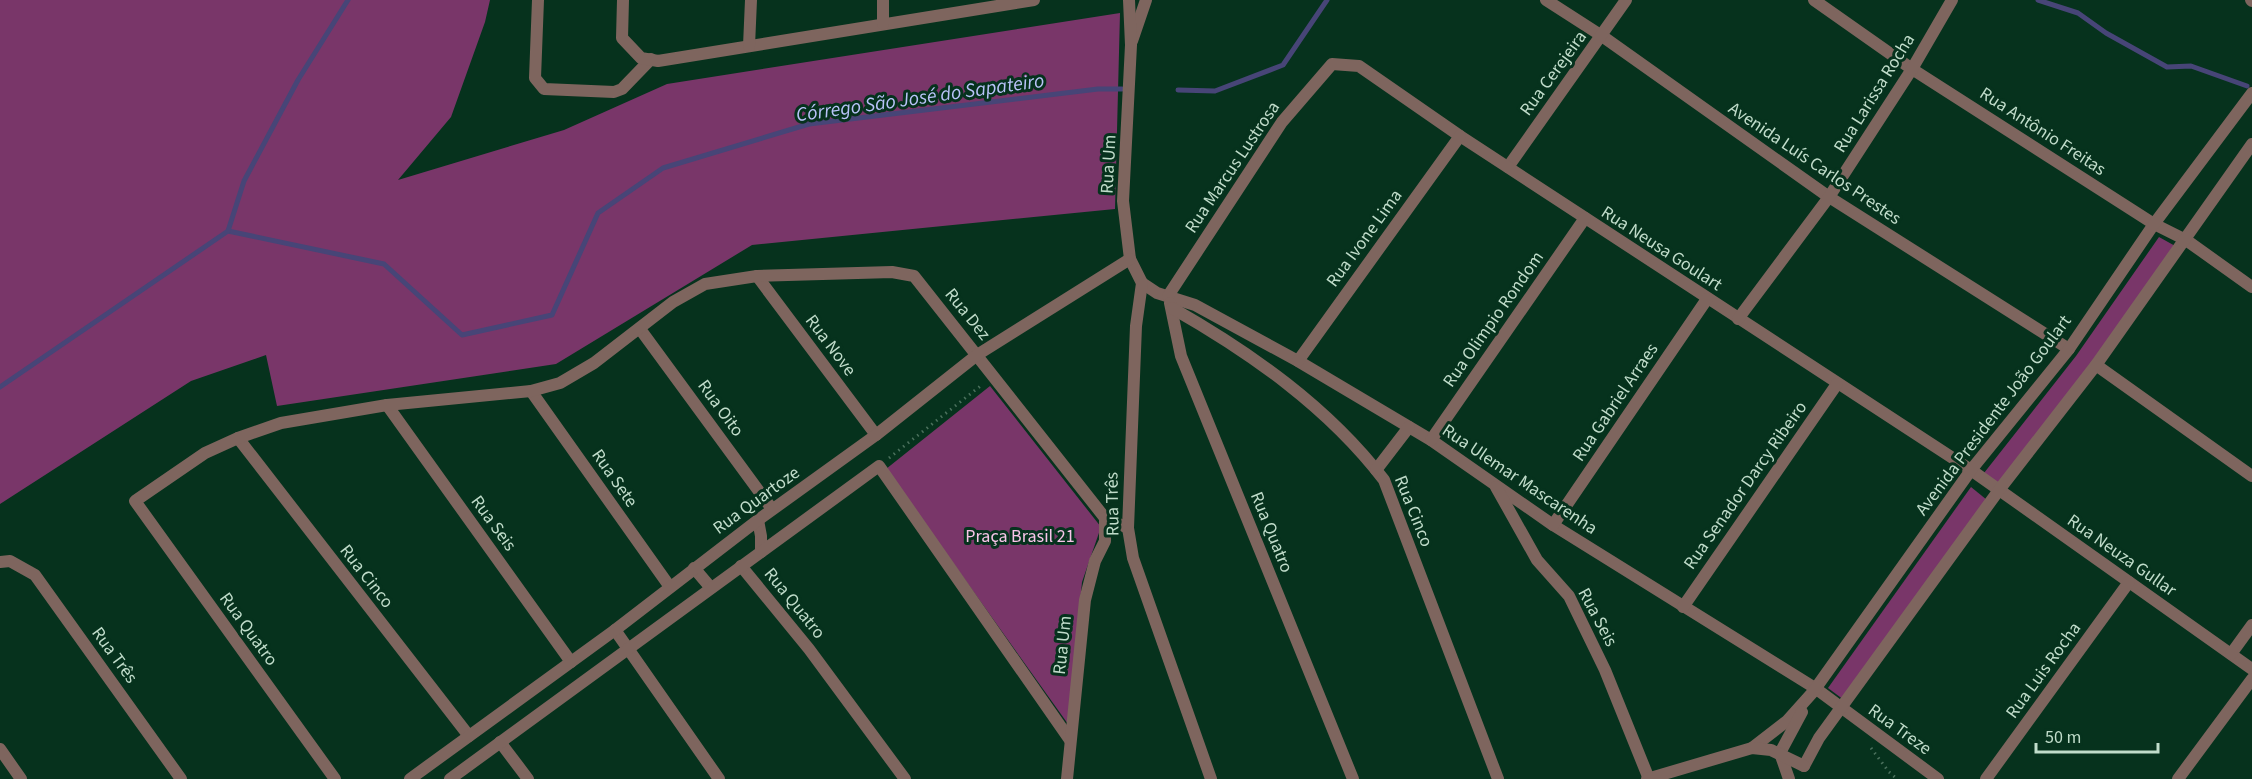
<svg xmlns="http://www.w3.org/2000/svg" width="2252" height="779" font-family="'Source Sans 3',sans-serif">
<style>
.green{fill:#793669}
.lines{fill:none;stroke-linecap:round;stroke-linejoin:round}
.stream{stroke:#474577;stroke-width:5}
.path{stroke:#4b715d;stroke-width:3;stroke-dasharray:1.5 4.5;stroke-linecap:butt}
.minor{stroke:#7e655e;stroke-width:12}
.tertiary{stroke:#7e655e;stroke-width:12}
.labels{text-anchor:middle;stroke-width:6;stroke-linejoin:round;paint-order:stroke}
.street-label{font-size:18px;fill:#c0dcca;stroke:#06321d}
.park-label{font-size:18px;fill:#f9c4e9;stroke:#06321d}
.water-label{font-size:20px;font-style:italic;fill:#bac3f9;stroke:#06321d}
</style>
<rect width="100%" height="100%" fill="#06321d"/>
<g class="green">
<polygon points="0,0 490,0 485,22 451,117 398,180 564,130 667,84 1120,13 1115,209 752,245 556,364 277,406 266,355 191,381 0,504"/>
<polygon points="2159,237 2177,247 2000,485 1984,473 2076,356"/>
<polygon points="990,386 1101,527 1082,582 1068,724 886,469"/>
<polygon points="1971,487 1987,500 1844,700 1828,688"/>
</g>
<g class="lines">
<g class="stream">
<polyline points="2038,0 2078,13 2106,33 2167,67 2191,66 2247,86"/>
<polyline points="1178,90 1215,91 1283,65 1327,0"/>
<polyline points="228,231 384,264 462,335 552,315 598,213 663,168 809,124 1098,89 1122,89"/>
<polyline points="0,387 228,231 244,181 298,80 348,0"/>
</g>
<g class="path">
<polyline points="889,458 983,384"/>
<polyline points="1871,748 1889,772 1897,779"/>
</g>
<g class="minor">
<polyline points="538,0 535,78 544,89 614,92 622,89 651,59"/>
<polyline points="623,0 622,38 641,58 658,61 1034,0"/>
<polyline points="1546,0 1602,36 1829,197 2069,349"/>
<polyline points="1814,0 1912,69 2154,224 2186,240 2252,287"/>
<polyline points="2251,0 2252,1"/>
<polyline points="883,24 883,0"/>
<polyline points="1132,41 1146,0"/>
<polyline points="749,46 751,0"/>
<polyline points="1508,167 1626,0"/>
<polyline points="757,276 876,435"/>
<polyline points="1142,283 1157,293 1195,305 1298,361 1431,440 1553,525 1815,688 1938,779"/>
<polyline points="1168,296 1282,122 1332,64 1359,66 1460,136 1971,470 2252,669"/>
<polyline points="1170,303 1181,356 1353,779"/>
<path d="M1172,308C1251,353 1328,407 1384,480L1498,779"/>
<polyline points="1738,319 1829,197 1912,69 1952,0"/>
<polyline points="640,329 772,509"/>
<polyline points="1298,361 1460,136"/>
<polyline points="2096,365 2252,476"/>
<polyline points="531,391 670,587"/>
<polyline points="387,405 571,662"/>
<polyline points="238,438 469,736"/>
<polyline points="1431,440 1585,218"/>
<polyline points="1376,470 1409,427"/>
<polyline points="1496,487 1537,560 1569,596 1605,670 1649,779"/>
<polyline points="758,520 761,536 761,552"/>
<polyline points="1553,525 1707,299"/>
<polyline points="0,562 10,561 35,575 181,779"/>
<polyline points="741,566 809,649 905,779"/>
<polyline points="694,568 711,588"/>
<polyline points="1683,607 1837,384"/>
<polyline points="615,630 719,779"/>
<polyline points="2231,654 2252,625"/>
<polyline points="500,742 528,779"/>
<polyline points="0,749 21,779"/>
<polyline points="335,779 135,501 205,453 238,438 281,423 387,405 531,391 560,383 594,363 673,302 705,284 757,276 892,272 914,276 1105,518 1128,528"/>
<polyline points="450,779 879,466 1070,740"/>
<polyline points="1067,779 1085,600 1095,561 1105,541 1105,518"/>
<polyline points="1986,779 2129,582"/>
<polyline points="2178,779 2252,679"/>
</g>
<g class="tertiary">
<polyline points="1129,0 1131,45 1123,201 1130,259 1142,283 1136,326 1128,528 1133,558 1211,779"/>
<polyline points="1752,748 1787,721 1813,692 1971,470 2069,349 2154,224 2252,93"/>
<polyline points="1780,753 1802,712"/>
<polyline points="1780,753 1789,779"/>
<polyline points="1804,766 1819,738 1999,490 2096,365 2252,144"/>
<polyline points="410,779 615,630 758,520 876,435 977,355 1130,259"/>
<polyline points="1647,779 1752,748 1771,750 1804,766"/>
</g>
</g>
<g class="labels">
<g class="street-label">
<text transform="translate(1553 73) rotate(-54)" y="6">Rua Cerejeira</text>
<text transform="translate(1874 93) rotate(-58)" y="6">Rua Larissa Rocha</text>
<text transform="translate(2043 131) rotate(33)" y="6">Rua Antônio Freitas</text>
<text transform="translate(1815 163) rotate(34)" y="6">Avenida Luís Carlos Prestes</text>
<text transform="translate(1108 164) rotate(-87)" y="6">Rua Um</text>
<text transform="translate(1232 167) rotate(-56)" y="6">Rua Marcus Lustrosa</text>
<text transform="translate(1364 238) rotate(-54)" y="6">Rua Ivone Lima</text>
<text transform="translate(1662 248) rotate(33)" y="6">Rua Neusa Goulart</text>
<text transform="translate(968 314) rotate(51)" y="6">Rua Dez</text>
<text transform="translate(1493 319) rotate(-55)" y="6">Rua Olimpio Rondom</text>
<text transform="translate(831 345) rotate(53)" y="6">Rua Nove</text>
<text transform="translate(1615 402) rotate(-56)" y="6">Rua Gabriel Arraes</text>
<text transform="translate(721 408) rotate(54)" y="6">Rua Oito</text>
<text transform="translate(1993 415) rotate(-53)" y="6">Avenida Presidente João Goulart</text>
<text transform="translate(615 478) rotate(55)" y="6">Rua Sete</text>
<text transform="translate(1520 479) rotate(34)" y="6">Rua Ulemar Mascarenha</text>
<text transform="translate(1745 485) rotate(-55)" y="6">Rua Senador Darcy Ribeiro</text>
<text transform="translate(756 500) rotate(-36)" y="6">Rua Quartoze</text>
<text transform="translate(1112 504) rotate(-91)" y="6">Rua Três</text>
<text transform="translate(1414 511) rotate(68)" y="6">Rua Cinco</text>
<text transform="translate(494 523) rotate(54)" y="6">Rua Seis</text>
<text transform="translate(1272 532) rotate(68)" y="6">Rua Quatro</text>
<text transform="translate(2122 555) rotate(35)" y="6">Rua Neuza Gullar</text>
<text transform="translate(367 576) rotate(52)" y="6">Rua Cinco</text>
<text transform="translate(795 603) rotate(51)" y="6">Rua Quatro</text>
<text transform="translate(1598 617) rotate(62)" y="6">Rua Seis</text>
<text transform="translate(249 629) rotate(54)" y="6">Rua Quatro</text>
<text transform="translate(1062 645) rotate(-84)" y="6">Rua Um</text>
<text transform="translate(115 655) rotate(54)" y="6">Rua Três</text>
<text transform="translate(2043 670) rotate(-54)" y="6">Rua Luis Rocha</text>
<text transform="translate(1900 729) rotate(36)" y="6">Rua Treze</text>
</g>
<g class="park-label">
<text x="1020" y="542">Praça Brasil 21</text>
</g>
<g class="water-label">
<text transform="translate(920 97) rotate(-8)" y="7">Córrego São José do Sapateiro</text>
</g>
</g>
<path d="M2036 743v9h122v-9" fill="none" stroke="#c0dcca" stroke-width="3"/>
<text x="2045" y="743" font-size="18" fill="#c0dcca" stroke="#06321d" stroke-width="4.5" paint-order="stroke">50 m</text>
</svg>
